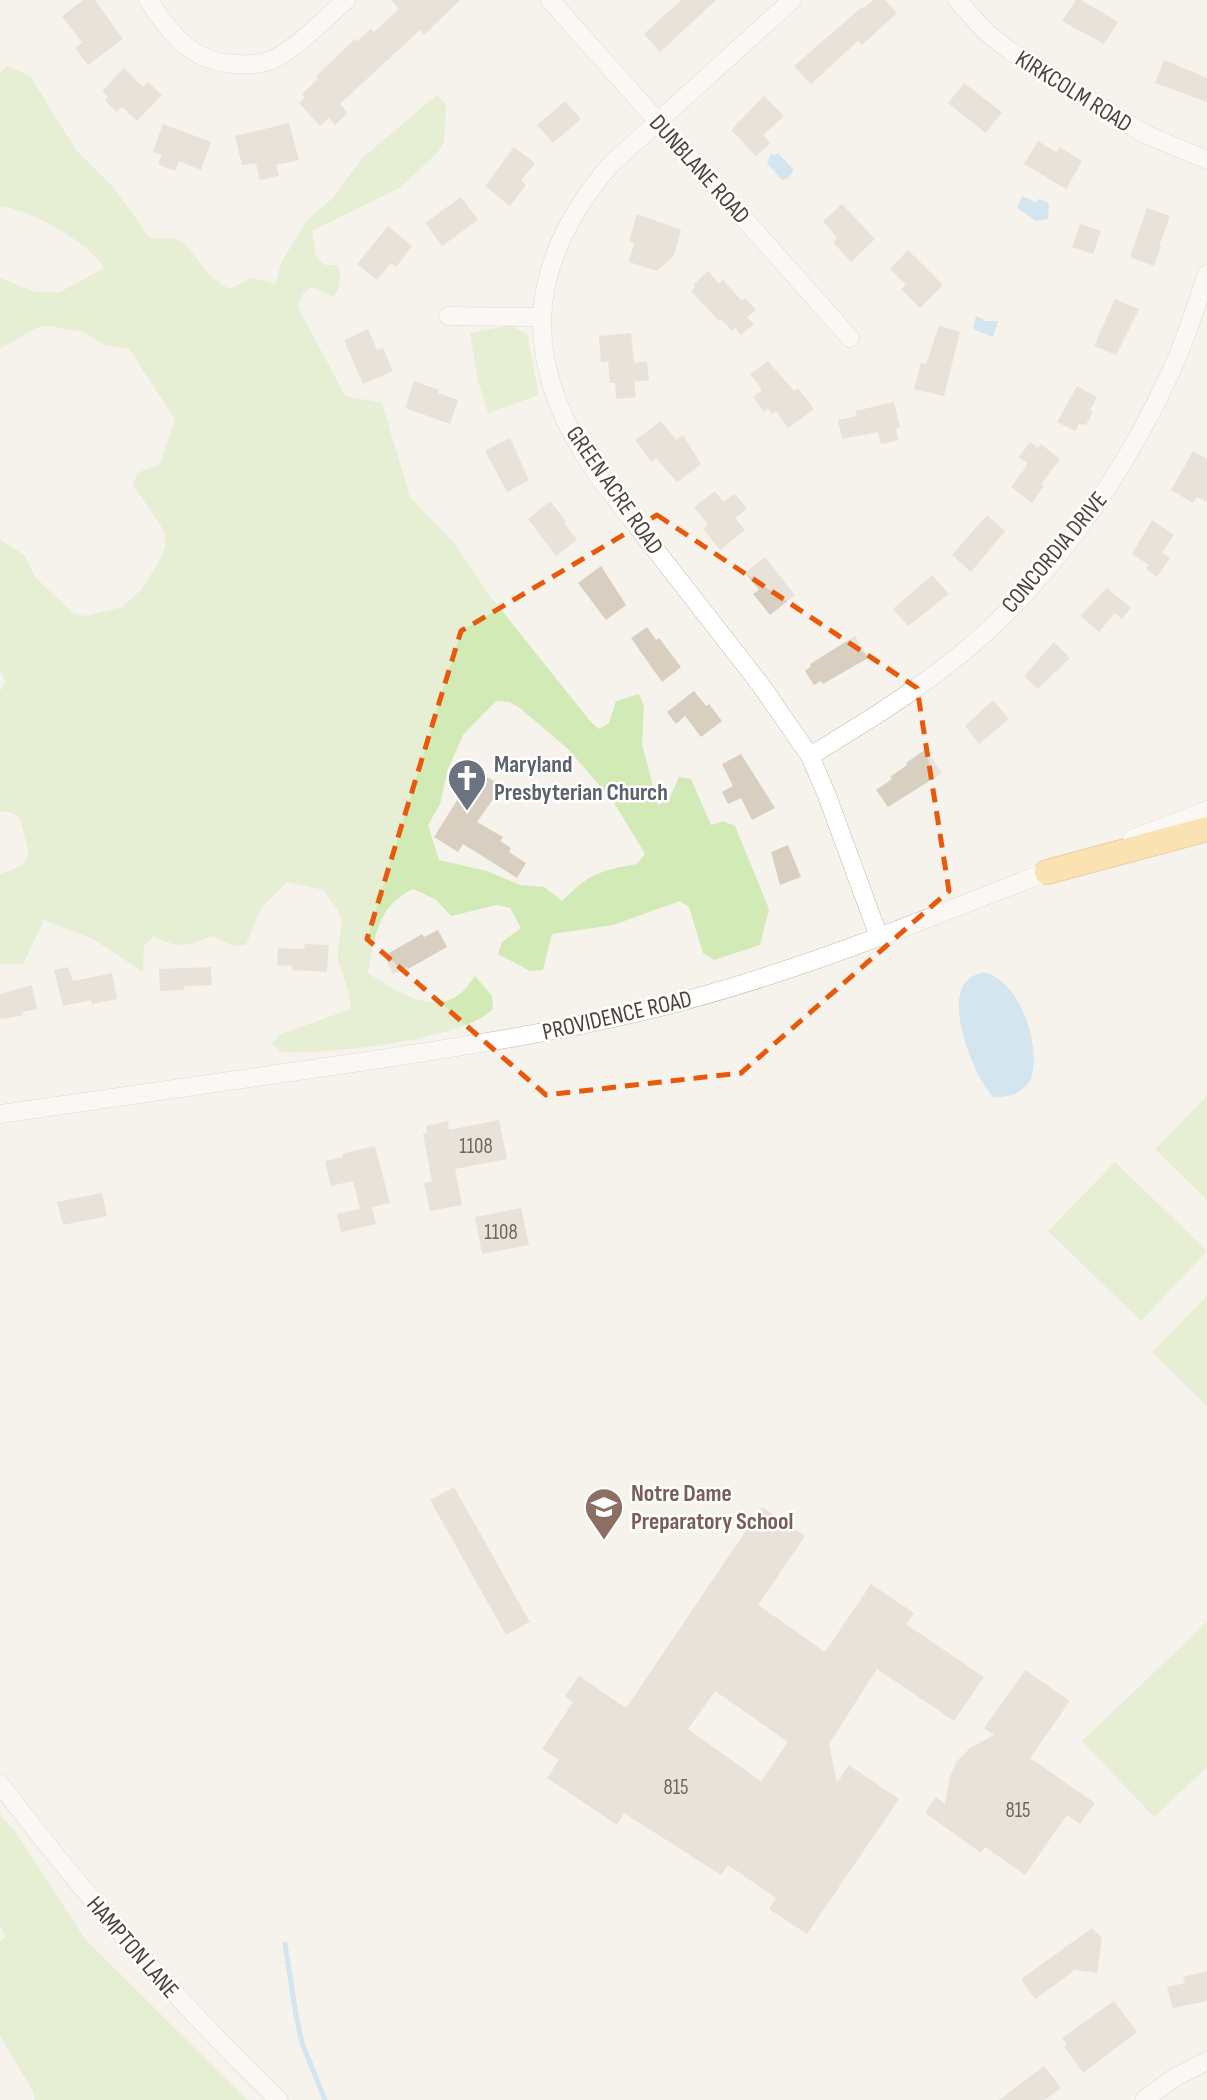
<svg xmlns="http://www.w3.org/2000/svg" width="1207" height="2100" font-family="'Sofia Sans Condensed',sans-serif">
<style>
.green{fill:#d2eab5;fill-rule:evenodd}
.water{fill:#a9d4f2}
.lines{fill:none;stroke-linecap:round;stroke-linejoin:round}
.stream{stroke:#a9d4f2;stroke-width:5}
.building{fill:#d8cfc1;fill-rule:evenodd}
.minor-casing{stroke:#c2bbae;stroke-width:19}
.highway-casing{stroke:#e0a43c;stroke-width:26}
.minor{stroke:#fff;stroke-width:18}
.highway{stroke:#ffcf6e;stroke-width:24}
.marked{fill:none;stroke:#e8590c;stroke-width:5;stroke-dasharray:14 9;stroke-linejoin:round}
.labels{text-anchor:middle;stroke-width:5;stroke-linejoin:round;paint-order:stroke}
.number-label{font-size:21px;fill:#6e675b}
.street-label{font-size:24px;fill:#4b4439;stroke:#fff}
.worship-label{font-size:24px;font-weight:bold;fill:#5b616d;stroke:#fff;text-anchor:start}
.education-label{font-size:24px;font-weight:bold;fill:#785e54;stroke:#fff;text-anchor:start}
</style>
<rect width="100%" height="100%" fill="#f6f3ec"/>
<g class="green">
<path d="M7,66L30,76L76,150L113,187L150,238H175L186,245L209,275L229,289L251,278L275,284L282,261L307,220L334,197L362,158L437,95L446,104L444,141L438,152L401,187L312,231L316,257L325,265H338C341,277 341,286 334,297L311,287L302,295L298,307L345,396L382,403L410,497L454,543L490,596L590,721L599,729L609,723L616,701L639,694L644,706L642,744L658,805L669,799L679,777L691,779L711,825L723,821L735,826L769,909L760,945L714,960L703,953L689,907L680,901L613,925L552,934L543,970L530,971L498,954L502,942L521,928L510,908L497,905L451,916L435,899L413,889C377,906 375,937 368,973C393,989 433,1017 461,993C466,989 471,981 475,976L492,996L493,1009C464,1040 324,1055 280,1052L272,1043L281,1034L351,1009L348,990L337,957L342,921L338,910L323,890L287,882L261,908L246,945L233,946L211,936C182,948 182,948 153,937L144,946L143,972L93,939L44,920L23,964H0V874L23,865L29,853L20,818L10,812L0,811V691L5,683L0,670V539L24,555L36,578L73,613L85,616L122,607L142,589L161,558L165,547V535L160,524L133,485L137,473L160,464L175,419L129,349L104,345L84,332L48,326L36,328L0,349V278L36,292H60L104,268C92,245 27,206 0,207V73ZM496,701L509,702L520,708L568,749L613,801L645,854L637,864C599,871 590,873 562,901L544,887L520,885L487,871L439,860L428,825L440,804L448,769L463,735Z"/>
<polygon points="510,325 527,334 539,395 488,413 478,381 470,333"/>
<polygon points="1207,1096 1207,1200 1155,1149"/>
<polygon points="1115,1162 1207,1251 1141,1321 1048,1231"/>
<polygon points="1207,1296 1207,1406 1152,1352"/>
<polygon points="1207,1622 1207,1767 1154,1817 1082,1741"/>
<polygon points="0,1815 15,1831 85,1939 247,2100 35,2100 33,2091 0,2036 0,1941 6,1937 0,1926"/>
</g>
<g class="water">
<polygon points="778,153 794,170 788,178 782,180 767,163 771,154 775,155"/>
<polygon points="1022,196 1036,202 1039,199 1049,203 1048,219 1036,221 1017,208"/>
<polygon points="976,316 986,321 998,321 993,337 973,329"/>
<path d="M983,972C1018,979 1038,1037 1033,1070C1031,1090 1010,1099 993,1097C975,1077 950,1016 962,988C966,979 974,975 983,972Z"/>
</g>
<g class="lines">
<polyline class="stream" points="285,1944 296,2015 302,2043 325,2100"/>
</g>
<g class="building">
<polygon points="83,0 95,0 123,39 88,65 75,48 82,43 62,16"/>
<polygon points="391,0 460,0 424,35 420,30 340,104 348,113 335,125 329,118 320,126 299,103 305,97 302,94 318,79 316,76 355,39 357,41 371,29 374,32 399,9"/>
<polygon points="681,0 716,0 660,52 644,34"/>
<polygon points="873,0 885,0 897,13 862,45 858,41 811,84 794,66 862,7 864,8"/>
<polygon points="1076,0 1081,0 1118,22 1104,44 1062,21"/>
<polygon points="1164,60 1207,78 1207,102 1155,83"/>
<polygon points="124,68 143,87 148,82 162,95 137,121 122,107 117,112 105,101 108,97 102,91"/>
<polygon points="964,83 1002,112 986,133 948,103"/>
<polygon points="764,96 784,116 763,135 770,143 756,156 731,130"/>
<polygon points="565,101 581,119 553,143 537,125"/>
<polygon points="289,123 299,160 276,165 279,176 260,180 256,164 242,165 235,136"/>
<polygon points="163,124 211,142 201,170 179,161 175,171 158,164 162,155 153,152"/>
<polygon points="1038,141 1056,152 1060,147 1082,161 1066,189 1024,164"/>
<polygon points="514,147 535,163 521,181 526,185 510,206 485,186"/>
<polygon points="461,197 478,220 442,246 425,223"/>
<polygon points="842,204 875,239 851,262 833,242 837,238 823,221"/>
<polygon points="1147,208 1170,216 1159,246 1161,247 1154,266 1130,257"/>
<polygon points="637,214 681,230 674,255 657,271 629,262 634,243 629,241"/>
<polygon points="1080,224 1101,231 1093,254 1072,247"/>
<polygon points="388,226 412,246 396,267 391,263 377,280 357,264"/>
<polygon points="908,250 943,285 920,308 901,289 906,285 890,269"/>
<polygon points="708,271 719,284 723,280 742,301 745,298 756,310 747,317 754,324 741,335 735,328 732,331 721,319 719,321 691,291 695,287 693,285"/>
<polygon points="1115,299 1139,309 1116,355 1094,346"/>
<polygon points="939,326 960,332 944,396 914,389 921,363 926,364"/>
<polygon points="368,329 377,350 383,348 393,371 363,384 344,340"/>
<polygon points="631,333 634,363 647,361 649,380 634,382 636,397 616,399 615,383 610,383 608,361 601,362 599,336"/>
<polygon points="768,361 794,391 798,388 814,409 788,428 776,411 772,414 768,408 764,412 753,397 761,391 761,388 750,374"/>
<polygon points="414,381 439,390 438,393 458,400 450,424 405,408"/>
<polygon points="1077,386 1097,397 1090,410 1093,412 1086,425 1079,424 1075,431 1057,422"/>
<polygon points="894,402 900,427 896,428 898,440 881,444 878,432 842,439 838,420 857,416 855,411"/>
<polygon points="661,421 676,440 683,435 701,464 677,482 656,458 651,462 635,440"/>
<polygon points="510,438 529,480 507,492 485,451"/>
<polygon points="1030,442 1038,448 1041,444 1060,459 1041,484 1044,486 1032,503 1011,487 1026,467 1027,463 1019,457"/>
<polygon points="1193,451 1207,459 1207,502 1197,497 1193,503 1171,490"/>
<polygon points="715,491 723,502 735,494 747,509 735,518 745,530 720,550 703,529 708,525 694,507"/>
<polygon points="550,501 566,521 564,523 577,540 556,556 528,519"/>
<polygon points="987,515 1005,531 971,572 952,555"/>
<polygon points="1152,520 1174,535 1162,552 1170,558 1157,577 1146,569 1149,565 1132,554"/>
<polygon points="765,557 795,595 770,615 753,594 759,590 745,573"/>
<polygon points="601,566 626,605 606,620 578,583"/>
<polygon points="932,575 949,594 908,626 893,609"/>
<polygon points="1107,588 1131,608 1122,619 1115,613 1099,632 1080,616"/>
<polygon points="647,627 656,640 659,638 681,667 662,682 631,638"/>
<polygon points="855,636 868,658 823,684 821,681 814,685 805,671 811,666 810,664"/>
<polygon points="1054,642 1070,658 1038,689 1024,676"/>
<polygon points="694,691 706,706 709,704 722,721 701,737 685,716 676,724 667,712"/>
<polygon points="993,700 1009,719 979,744 965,726"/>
<polygon points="926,749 942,773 888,807 876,790 892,779 890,777 907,765 906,763"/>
<polygon points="741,754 775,808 752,820 741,798 728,804 722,792 733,786 722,764"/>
<polygon points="476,770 502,786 477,822 503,837 500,841 511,848 509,852 526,863 517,878 463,844 458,852 434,837"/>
<polygon points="788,845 801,877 780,885 771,852"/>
<polygon points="438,930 447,947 408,969 407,967 393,974 384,956 422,934 424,937"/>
<polygon points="305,944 329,945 327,972 292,970 292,966 277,965 278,948 304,949"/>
<polygon points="68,967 73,981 112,973 117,999 92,1004 91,1000 63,1006 54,970"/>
<polygon points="211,967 212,985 184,986 184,990 160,991 159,969"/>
<polygon points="32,985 37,1009 22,1012 23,1015 3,1019 0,1018 0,994"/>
<polygon points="499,1120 507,1159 455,1169 462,1205 430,1211 424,1183 432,1181 423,1134 427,1133 426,1126 448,1121 449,1130"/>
<polygon points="375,1146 390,1203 372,1207 376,1224 341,1232 337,1214 360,1209 353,1181 331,1186 325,1161 343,1157 342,1154"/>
<polygon points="102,1193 107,1216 63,1225 57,1202"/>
<polygon points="521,1208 529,1245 482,1254 475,1217"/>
<polygon points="454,1487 530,1622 506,1635 430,1500"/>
<path d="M762,1507L805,1536L758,1605L825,1652L871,1584L914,1613L906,1624L984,1677L954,1721L877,1669L829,1744L837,1783L849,1765L899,1799L807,1934L769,1909L776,1898L728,1865L721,1875L624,1813L617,1825L547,1778L559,1760L542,1749L573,1702L565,1696L579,1676L626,1708ZM715,1691L788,1742L761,1781L688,1729Z"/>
<polygon points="1025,1670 1070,1701 1030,1758 1095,1803 1080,1824 1067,1815 1025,1875 985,1847 981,1853 925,1813 936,1797 945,1804 950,1776 957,1761 970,1748 994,1735 984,1728"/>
<polygon points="1092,1928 1102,1938 1097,1973 1075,1970 1035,1999 1021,1979"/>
<polygon points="1207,1971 1207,2001 1173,2008 1167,1987 1185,1983 1183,1977"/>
<polygon points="1114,2001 1137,2032 1083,2073 1064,2047 1067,2044 1062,2038"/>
<polygon points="1044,2066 1061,2088 1045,2100 999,2100"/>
</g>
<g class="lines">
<g class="minor-casing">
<g id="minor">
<path d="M148,0C171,34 192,63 236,64C248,65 263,64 274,59C301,45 323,20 346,0"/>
<polyline points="550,0 850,338"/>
<path d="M792,0L610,165C522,269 521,365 598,476L760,684L810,756L826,793L879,937"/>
<polyline points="957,0 986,32 1010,51 1145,134 1207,160"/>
<polyline points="448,316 542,317"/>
<path d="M810,756C861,725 910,695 956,658C1051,582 1128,470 1176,360C1188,332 1197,303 1207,274"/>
<polyline points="1132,839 1207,810"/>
<path d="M0,1114C125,1096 250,1079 374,1060C472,1045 569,1030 664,1006C799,972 928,918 1057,868"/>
<path d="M0,1784C85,1896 177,2002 279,2100"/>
<polyline points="1144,2100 1174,2078 1207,2061"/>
</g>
</g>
<g class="highway-casing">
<polyline id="highway" points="1047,872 1207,829"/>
</g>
<use href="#minor" class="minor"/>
<use href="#highway" class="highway"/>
</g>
<path d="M0 0H1207V2100H0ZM657,515L917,688L949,891L741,1073L546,1095L367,939L461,631Z" fill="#f6f3ec" fill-opacity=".55" fill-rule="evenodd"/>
<path class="marked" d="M657,515L917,688L949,891L741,1073L546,1095L367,939L461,631Z"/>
<defs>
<g id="church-pin" transform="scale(2.0125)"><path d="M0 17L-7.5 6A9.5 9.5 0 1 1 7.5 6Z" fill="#6b7280" stroke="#fff"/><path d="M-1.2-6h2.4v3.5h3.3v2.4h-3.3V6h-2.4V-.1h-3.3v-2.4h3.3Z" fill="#fff"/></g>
<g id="school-pin" transform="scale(2.0125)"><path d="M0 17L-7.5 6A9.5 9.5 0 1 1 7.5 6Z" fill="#8d6e63" stroke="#fff"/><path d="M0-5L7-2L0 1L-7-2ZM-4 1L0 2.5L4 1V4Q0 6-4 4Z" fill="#fff"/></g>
</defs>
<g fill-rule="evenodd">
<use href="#church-pin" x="467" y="778"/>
<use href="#school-pin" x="604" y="1507"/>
</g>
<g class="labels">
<g class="number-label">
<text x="476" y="1153">1108</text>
<text x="501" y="1239">1108</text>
<text x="676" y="1794">815</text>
<text x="1018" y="1817">815</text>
</g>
<g class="street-label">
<text transform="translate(1074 91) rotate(32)" y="8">KIRKCOLM ROAD</text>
<text transform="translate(700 169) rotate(48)" y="8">DUNBLANE ROAD</text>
<text transform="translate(615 490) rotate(55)" y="8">GREEN ACRE ROAD</text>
<text transform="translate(1054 552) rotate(-50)" y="8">CONCORDIA DRIVE</text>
<text transform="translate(617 1015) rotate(-13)" y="8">PROVIDENCE ROAD</text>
<text transform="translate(133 1947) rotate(49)" y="8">HAMPTON LANE</text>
</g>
<g class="worship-label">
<text x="494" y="772">Maryland<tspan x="494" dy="28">Presbyterian Church</tspan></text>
</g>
<g class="education-label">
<text x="631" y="1501">Notre Dame<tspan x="631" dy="28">Preparatory School</tspan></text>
</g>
</g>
</svg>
